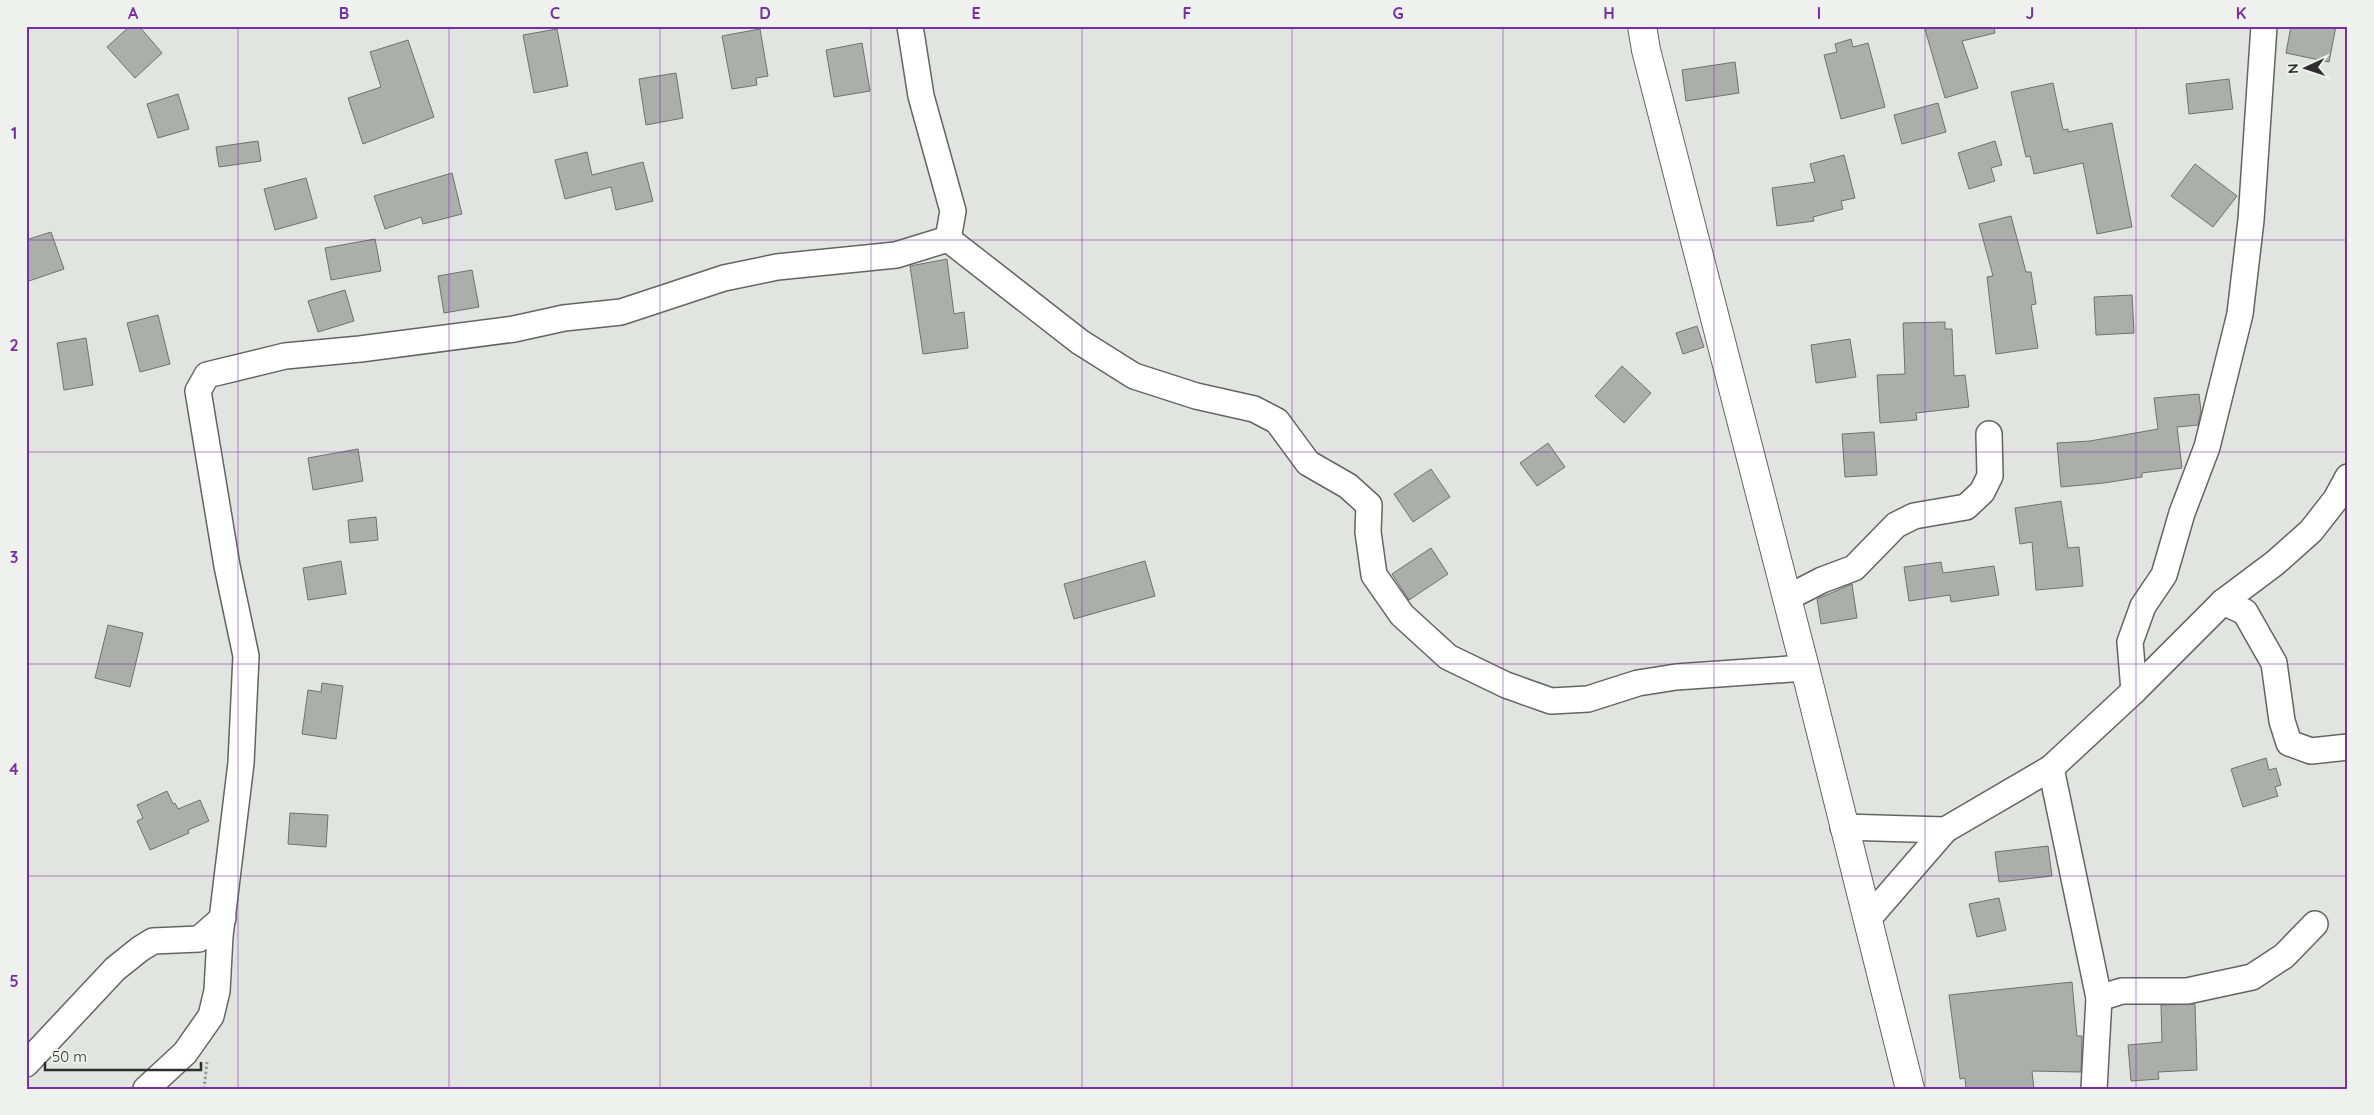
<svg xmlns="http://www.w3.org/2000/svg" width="2374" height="1115" font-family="Quicksand,sans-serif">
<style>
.building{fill:#acaeab;stroke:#70726f}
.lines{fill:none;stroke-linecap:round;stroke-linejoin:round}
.minor-casing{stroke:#636562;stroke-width:28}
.tertiary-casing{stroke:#636562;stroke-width:30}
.path{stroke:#989a98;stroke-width:3;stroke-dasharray:2.5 2.5;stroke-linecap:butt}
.minor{stroke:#fff;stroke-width:25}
.tertiary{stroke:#fff;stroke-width:28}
.grid{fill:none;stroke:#772fa2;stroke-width:1;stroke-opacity:0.55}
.neatline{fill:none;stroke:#772fa2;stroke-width:2}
.grid-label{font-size:16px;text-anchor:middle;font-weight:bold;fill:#772fa2}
</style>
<rect width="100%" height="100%" fill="#e2e4e1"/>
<g class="building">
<polygon points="130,26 139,26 162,53 135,78 107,47"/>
<polygon points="1924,26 1994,26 1995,33 1962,41 1978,88 1945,98"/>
<polygon points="2291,26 2336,26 2329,62 2286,53"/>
<polygon points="557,29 568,86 534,93 523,35"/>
<polygon points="760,29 768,76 756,78 757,85 732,89 722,36"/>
<polygon points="1851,39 1853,47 1868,43 1885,107 1841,119 1824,55 1837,52 1835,44"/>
<polygon points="408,40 434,117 363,144 348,98 381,87 370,52"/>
<polygon points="862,43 870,91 834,97 826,50"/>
<polygon points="1735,62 1739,93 1686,101 1682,70"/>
<polygon points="676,73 683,118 646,125 639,79"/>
<polygon points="2229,79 2233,109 2189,114 2186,84"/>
<polygon points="2053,83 2063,130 2068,129 2068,132 2112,123 2132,227 2097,234 2083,163 2034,174 2030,156 2026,157 2011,92"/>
<polygon points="178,94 189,129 158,138 147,104"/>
<polygon points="1938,103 1946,132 1902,144 1894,115"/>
<polygon points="258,141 261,161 219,167 216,147"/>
<polygon points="1995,141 2002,165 1991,168 1995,181 1969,189 1958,153"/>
<polygon points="587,152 592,175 643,162 653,201 616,210 611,187 565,199 555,160"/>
<polygon points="1844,155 1855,198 1841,201 1843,209 1813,217 1814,221 1777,226 1772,188 1815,182 1810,164"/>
<polygon points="2195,164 2237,196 2213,227 2171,196"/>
<polygon points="452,173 462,214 423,224 421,217 385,229 374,196"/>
<polygon points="306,178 317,218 275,230 264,189"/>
<polygon points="2011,216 2026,272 2031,272 2036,304 2031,305 2038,348 1996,354 1987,277 1993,276 1979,224"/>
<polygon points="51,232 64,269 26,282 26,240"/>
<polygon points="375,239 381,271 331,280 325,248"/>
<polygon points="947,259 954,314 964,312 968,348 923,354 910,266"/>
<polygon points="472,270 479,307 444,313 438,276"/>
<polygon points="345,290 354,321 318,332 308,301"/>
<polygon points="2132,295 2134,333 2096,335 2094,297"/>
<polygon points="158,315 170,364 140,372 127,323"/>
<polygon points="1945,322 1945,329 1952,329 1954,376 1965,375 1969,407 1916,413 1917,420 1880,423 1877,375 1905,374 1903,323"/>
<polygon points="1697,326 1704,347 1683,354 1676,333"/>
<polygon points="86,338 93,385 64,390 57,343"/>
<polygon points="1850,339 1856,377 1816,383 1811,345"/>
<polygon points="1622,366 1651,393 1624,423 1595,396"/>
<polygon points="2199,394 2201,411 2198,425 2177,427 2182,468 2142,473 2142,477 2104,483 2061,487 2057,443 2090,441 2158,429 2154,398"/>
<polygon points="1874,432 1877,475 1845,477 1842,434"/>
<polygon points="1548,443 1565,467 1537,486 1520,463"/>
<polygon points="358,449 363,481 313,490 308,458"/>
<polygon points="1431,469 1450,497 1413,522 1394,494"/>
<polygon points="2061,501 2068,548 2079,547 2083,586 2036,590 2032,542 2020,544 2015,508"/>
<polygon points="376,517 378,540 350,543 348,520"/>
<polygon points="1431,548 1448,574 1409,600 1392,574"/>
<polygon points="341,561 346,594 308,600 303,568"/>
<polygon points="1145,561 1155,596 1074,619 1064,584"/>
<polygon points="1941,562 1943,573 1994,566 1999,595 1951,602 1950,595 1909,601 1904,567"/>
<polygon points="1852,584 1857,618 1821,624 1817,599"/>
<polygon points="108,625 143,633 130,687 95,678"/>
<polygon points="322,683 343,686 336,739 302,734 308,690 321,692"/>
<polygon points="2266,758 2269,770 2276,768 2281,785 2275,787 2278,796 2243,807 2231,769"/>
<polygon points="167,791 173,804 175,803 178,809 200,800 209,821 188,830 189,833 150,850 137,821 143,818 137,805"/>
<polygon points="290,813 328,815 326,847 288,844"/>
<polygon points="2048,846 2052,876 1999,882 1995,852"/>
<polygon points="1999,898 2006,930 1977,937 1969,904"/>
<polygon points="2072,982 2077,1036 2082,1036 2081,1072 2032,1071 2034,1089 1966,1089 1965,1078 1960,1079 1949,995"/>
<polygon points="2195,1004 2197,1070 2158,1072 2159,1079 2131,1081 2128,1045 2162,1042 2161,1005"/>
</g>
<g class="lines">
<g class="minor-casing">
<g id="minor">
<polyline points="948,239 1080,342 1134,376 1196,396 1254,409 1277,421 1308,463 1348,486 1369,505 1368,532 1374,575 1402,615 1448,657 1506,685 1551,701 1588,699 1638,683 1676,677 1805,668"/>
<polyline points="1787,598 1822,580 1854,568 1896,525 1914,516 1966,507 1982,492 1990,476 1989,434"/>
<polyline points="2223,602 2245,612 2274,663 2282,721 2289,743 2311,751 2348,747"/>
<polyline points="2134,691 2130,642 2143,606 2164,575 2182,513 2207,447 2240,314 2251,220 2264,26"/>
<polyline points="2051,768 2099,998 2094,1089"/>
<polyline points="1843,827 1945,830"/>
<polyline points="1867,920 1945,830 2051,768 2134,691 2223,602 2275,563 2311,531 2336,499 2348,477"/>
<polyline points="2099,998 2122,991 2187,991 2252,977 2284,956 2315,924"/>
<polyline points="26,1064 115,969 140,949 153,941 199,939 223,918"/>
<polyline points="146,1089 185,1053 211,1016 217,991 220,936 241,763 246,656 227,566 198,391 207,375 285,356 360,349 514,329 564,318 621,312 724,278 777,267 896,255 948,239 953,211 921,96 910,26"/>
</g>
</g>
<g class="tertiary-casing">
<polyline id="tertiary" points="1642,26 1646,50 1805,668 1910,1089"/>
</g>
<polyline class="path" points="204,1089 207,1062"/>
<use href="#minor" class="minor"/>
<use href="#tertiary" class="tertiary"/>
</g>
<path class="grid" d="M238,26V1089M449,26V1089M660,26V1089M871,26V1089M1082,26V1089M1292,26V1089M1503,26V1089M1714,26V1089M1925,26V1089M2136,26V1089M26,240H2348M26,452H2348M26,664H2348M26,876H2348"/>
<rect width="2374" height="1115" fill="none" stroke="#eff1ee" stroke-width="55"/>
<g transform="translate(2306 68) rotate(267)" stroke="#eff1ee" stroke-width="4" paint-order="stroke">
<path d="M0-4L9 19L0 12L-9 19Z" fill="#2d2e2d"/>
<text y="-8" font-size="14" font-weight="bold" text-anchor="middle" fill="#2d2e2d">N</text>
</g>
<path d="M45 1062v8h156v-8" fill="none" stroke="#2d2e2d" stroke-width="2.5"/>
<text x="52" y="1062" font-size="15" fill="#2d2e2d" stroke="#eff1ee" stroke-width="4" paint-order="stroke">50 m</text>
<rect x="28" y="28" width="2318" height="1060" class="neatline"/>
<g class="grid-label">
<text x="133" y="19">A</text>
<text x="344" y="19">B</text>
<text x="555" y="19">C</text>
<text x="765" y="19">D</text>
<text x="976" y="19">E</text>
<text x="1187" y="19">F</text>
<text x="1398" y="19">G</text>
<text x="1609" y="19">H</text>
<text x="1819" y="19">I</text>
<text x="2030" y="19">J</text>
<text x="2241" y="19">K</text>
<text x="14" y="139">1</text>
<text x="14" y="351">2</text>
<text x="14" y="563">3</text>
<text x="14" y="775">4</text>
<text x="14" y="987">5</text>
</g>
</svg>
